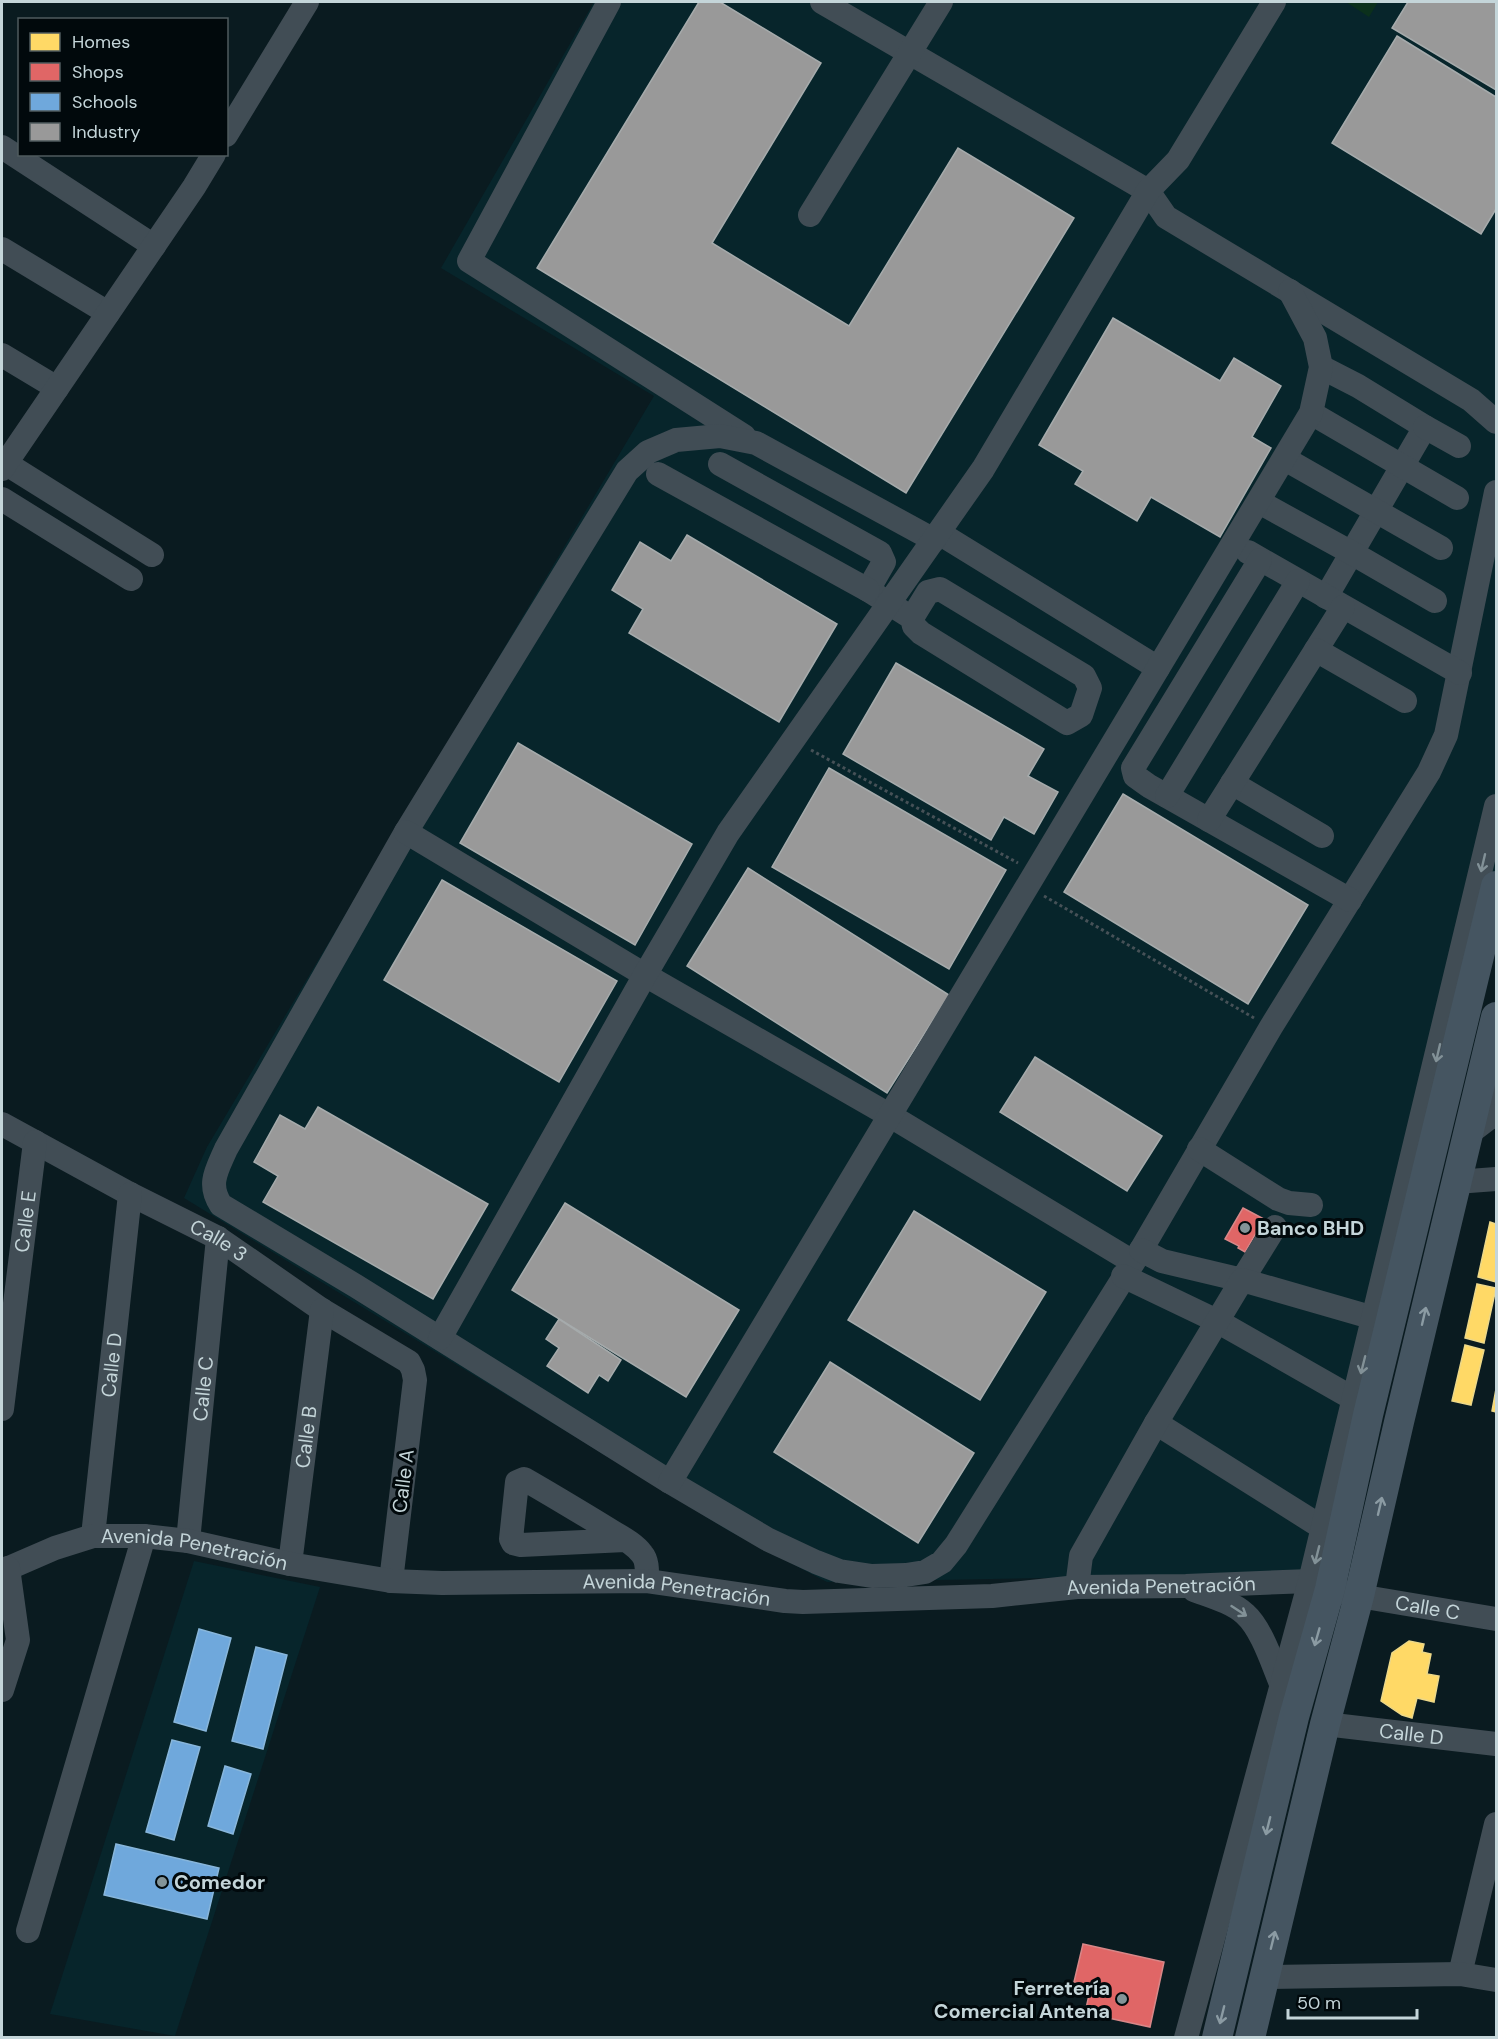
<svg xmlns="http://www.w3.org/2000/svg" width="1498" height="2039" font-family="'DM Sans',sans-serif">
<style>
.built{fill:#07252b}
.green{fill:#0b301c}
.homes{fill:#ffd966;stroke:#edd888;stroke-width:1.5}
.shops{fill:#e06666;stroke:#d88788;stroke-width:1.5}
.schools{fill:#6fa8dc;stroke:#88b6db;stroke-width:1.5}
.industry{fill:#999;stroke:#a6abac;stroke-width:1.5}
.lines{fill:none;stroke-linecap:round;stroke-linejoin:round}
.path{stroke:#465157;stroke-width:3;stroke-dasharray:3 3;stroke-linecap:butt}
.minor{stroke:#414d55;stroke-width:24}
.major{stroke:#455561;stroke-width:30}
.oneway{stroke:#829197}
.oneway2{stroke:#8b9ba3}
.poi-dot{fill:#839498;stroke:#01090c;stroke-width:2}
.labels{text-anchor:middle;stroke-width:6;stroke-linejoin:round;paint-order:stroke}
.street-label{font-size:20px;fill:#c4d5d9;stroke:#01090c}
.poi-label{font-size:20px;font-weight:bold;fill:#c4d5d9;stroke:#01090c;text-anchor:start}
</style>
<rect width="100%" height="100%" fill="#0a1b20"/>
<g class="built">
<polygon points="594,2 1496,2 1496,866 1325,1573 827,1582 729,1531 184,1198 207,1147 654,396 441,268"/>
<polygon points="194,1561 320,1587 175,2036 50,2014"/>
</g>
<polygon class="green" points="1346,2 1378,2 1369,17"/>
<g class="homes">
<polygon points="1490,1222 1496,1224 1496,1282 1478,1277"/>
<polygon points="1477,1284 1496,1288 1484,1343 1465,1338"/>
<polygon points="1465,1345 1484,1350 1471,1405 1452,1401"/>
<polygon points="1496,1389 1496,1412 1492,1411"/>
<polygon points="1409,1641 1424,1644 1422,1652 1431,1654 1427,1674 1439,1676 1434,1702 1417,1698 1412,1718 1402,1715 1381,1701 1392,1653"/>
</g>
<g class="shops">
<polygon points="1243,1208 1264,1219 1245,1252 1238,1248 1239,1246 1225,1239"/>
<polygon points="1083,1944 1164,1962 1150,2027 1085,2013 1091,1986 1074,1982"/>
</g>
<g class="schools">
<polygon points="199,1629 231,1638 206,1731 174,1722"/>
<polygon points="256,1647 287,1655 263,1749 232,1741"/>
<polygon points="172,1740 200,1747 174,1840 146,1832"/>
<polygon points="225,1766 251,1774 233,1834 208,1826"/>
<polygon points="116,1844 219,1868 207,1919 104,1895"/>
</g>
<g class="industry">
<polygon points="699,2 720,2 821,63 712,243 849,326 958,148 1074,218 906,493 537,268"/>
<polygon points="1408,2 1496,2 1496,90 1392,28"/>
<polygon points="1397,36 1496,97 1496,209 1481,234 1332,143"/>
<polygon points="1113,318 1220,381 1234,358 1281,386 1252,437 1271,448 1220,537 1151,497 1137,521 1075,484 1083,471 1039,445"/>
<polygon points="687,535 837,624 779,722 629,633 643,609 612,590 640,542 671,561"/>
<polygon points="896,663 1044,749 1028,776 1058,792 1034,834 1004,817 991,840 843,754"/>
<polygon points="518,743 692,844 635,945 460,843"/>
<polygon points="829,768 1006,870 949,969 772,867"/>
<polygon points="1123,794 1308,905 1248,1004 1064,892"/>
<polygon points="748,868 949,995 887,1093 687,966"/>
<polygon points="442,880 617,981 559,1082 384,980"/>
<polygon points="1035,1057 1162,1136 1127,1191 1000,1112"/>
<polygon points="318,1107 488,1204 433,1299 263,1202 278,1176 254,1162 280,1115 305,1129"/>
<polygon points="565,1203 739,1310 686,1397 512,1290"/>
<polygon points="914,1211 1046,1292 980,1400 848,1320"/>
<polygon points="559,1319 621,1360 608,1381 599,1375 588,1393 547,1366 559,1348 546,1339"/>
<polygon points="830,1362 974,1453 918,1543 774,1452"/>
</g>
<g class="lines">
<g class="path">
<polyline points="811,750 1018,863"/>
<polyline points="1044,896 1254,1018"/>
</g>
<g class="minor">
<polyline points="609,2 469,261 744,436"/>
<polyline points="822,2 1148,191 1166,217 1471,400 1496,422"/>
<polyline points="226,135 307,2"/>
<polyline points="2,147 154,246"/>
<polyline points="810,215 941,2"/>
<polyline points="2,249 108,313"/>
<polyline points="2,355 57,388"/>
<polyline points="1321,367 1358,386 1425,427 1326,597"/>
<polyline points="1311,413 1457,498"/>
<polyline points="1425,427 1459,446"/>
<polyline points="1285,459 1441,548"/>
<polyline points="2,461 152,555"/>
<polyline points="720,464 880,553 884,562 868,590 912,618 914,626 921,633 1067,723 1081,715 1090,688 1084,676 940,589 928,592 912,618"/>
<polyline points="2,469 194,187 214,154"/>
<polyline points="658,474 868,590"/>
<polyline points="2,499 131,579"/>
<polyline points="1259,502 1352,553 1435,601"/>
<polyline points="939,533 1158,668"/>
<path d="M934,540L756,443L720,436L676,440L648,452L627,471L406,832L226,1149C217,1170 207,1184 221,1205L356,1286L670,1482L767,1539L816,1562L839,1571L872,1576L906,1575L925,1572L942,1562L956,1545L1141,1250L1271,1027L1429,772L1446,735L1496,492"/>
<polyline points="1248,552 1460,673"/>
<polyline points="1260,560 1133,768 1135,776 1149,786 1350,900"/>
<polyline points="1316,650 1343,607"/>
<polyline points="1232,783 1322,836"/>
<polyline points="1167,796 1298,581"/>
<polyline points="1209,820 1316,650 1405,701"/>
<polyline points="406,832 645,975 889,1115 1133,1262"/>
<polyline points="1489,1118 1496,1085"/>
<path id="s1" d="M2,1124L130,1194L218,1238L322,1310L409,1362L413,1370L415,1380L391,1581"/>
<polyline points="1468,1134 1489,1118 1496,1116"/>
<polyline points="1199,1149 1278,1199 1289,1203 1311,1205"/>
<polyline points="1456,1182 1496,1179"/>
<polyline points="1141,1250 1162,1261 1242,1280 1275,1227"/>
<polyline points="1123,1276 1217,1321 1354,1399"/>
<polyline points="440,1338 645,975 728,833 983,469 1148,191 1178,160 1274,2"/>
<path id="s2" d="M2,1409L35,1142"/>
<polyline points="1156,1423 1323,1528"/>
<polyline points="670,1482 1311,413 1321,367 1315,338 1290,291"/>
<path id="s3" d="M93,1536L130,1194"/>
<path d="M625,1540L521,1545L513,1543L511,1539L517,1482L524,1479C552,1495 580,1512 608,1529C619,1536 634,1543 642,1554C648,1561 647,1572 647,1581"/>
<path id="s4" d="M188,1541L218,1238"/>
<path id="s5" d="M290,1564L322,1310"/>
<path id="s6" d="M2,1571L55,1548L93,1536H144L188,1541L290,1564L391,1581L442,1583L647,1581L785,1601L803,1602L992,1596L1077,1587L1186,1586L1310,1581L1330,1589L1359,1596L1496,1619"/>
<polyline points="1077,1587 1081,1556 1156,1423 1242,1280 1374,1318"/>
<path d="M1194,1590C1210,1596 1232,1602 1245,1614C1262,1629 1273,1665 1282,1686"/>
<polyline points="2,1690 18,1640 8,1568"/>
<path id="s7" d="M1325,1724L1496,1744"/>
<polyline points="28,1931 144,1536"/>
<polyline points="1460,1974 1496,1824"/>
<polyline points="1264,1977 1460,1974 1496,1980"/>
<polyline points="1186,2038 1310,1581 1496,806"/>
</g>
<g class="major">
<polyline points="1217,2038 1294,1717 1330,1589 1368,1415 1496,886"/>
<polyline points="1250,2038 1325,1724 1359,1596 1399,1422 1496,1017"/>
</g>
</g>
<defs><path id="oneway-shaft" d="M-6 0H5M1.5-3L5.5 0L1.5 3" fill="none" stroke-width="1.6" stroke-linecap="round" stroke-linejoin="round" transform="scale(1.5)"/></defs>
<g class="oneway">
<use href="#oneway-shaft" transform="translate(1483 863) rotate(103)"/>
<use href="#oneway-shaft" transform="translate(1438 1053) rotate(103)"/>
<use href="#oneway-shaft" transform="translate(1363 1365) rotate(104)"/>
<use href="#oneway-shaft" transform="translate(1317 1555) rotate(104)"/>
<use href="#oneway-shaft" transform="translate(1239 1611) rotate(33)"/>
</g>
<g class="oneway2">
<use href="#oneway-shaft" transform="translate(1424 1316) rotate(-77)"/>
<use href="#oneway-shaft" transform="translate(1380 1506) rotate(-77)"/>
<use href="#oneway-shaft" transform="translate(1317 1637) rotate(106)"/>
<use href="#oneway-shaft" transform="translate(1268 1826) rotate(104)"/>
<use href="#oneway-shaft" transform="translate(1273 1940) rotate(-76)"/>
<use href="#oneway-shaft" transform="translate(1222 2015) rotate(104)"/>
</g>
<g class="poi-dot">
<circle cx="1245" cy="1228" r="6"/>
<circle cx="162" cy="1882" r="6"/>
<circle cx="1122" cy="1999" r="6"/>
</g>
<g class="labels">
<g class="street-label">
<text dy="7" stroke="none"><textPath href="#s2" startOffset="189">Calle E</textPath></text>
<text dy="7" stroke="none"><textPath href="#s1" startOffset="246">Calle 3</textPath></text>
<text dy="7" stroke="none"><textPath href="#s3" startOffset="172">Calle D</textPath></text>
<text dy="7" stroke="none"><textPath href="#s4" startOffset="153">Calle C</textPath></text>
<text dy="7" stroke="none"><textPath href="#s5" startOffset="128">Calle B</textPath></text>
<text transform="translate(403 1481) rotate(-83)" y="7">Calle A</text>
<text dy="7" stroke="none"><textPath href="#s6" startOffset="200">Avenida Penetración</textPath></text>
<text dy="7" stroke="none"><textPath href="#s6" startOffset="1172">Avenida Penetración</textPath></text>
<text dy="7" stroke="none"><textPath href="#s6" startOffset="686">Avenida Penetración</textPath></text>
<text dy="7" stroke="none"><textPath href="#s6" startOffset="1442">Calle C</textPath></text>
<text dy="7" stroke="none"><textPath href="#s7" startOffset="87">Calle D</textPath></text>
</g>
<g class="poi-label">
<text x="1257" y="1235">Banco BHD</text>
<text x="174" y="1889">Comedor</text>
<text x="1110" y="1995" text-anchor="end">Ferretería<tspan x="1110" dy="23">Comercial Antena</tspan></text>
</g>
</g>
<rect width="1498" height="2039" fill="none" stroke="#c4d5d9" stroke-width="6"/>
<rect x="18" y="18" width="210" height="138" fill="#01090c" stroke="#4f5b5e" stroke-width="1.5"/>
<rect x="30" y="33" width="30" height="18" fill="#ffd966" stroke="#4f5b5e" stroke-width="1.5"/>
<text x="72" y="48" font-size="18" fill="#c4d5d9">Homes</text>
<rect x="30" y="63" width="30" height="18" fill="#e06666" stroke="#4f5b5e" stroke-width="1.5"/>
<text x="72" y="78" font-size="18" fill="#c4d5d9">Shops</text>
<rect x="30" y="93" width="30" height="18" fill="#6fa8dc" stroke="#4f5b5e" stroke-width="1.5"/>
<text x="72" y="108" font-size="18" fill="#c4d5d9">Schools</text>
<rect x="30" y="123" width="30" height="18" fill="#999999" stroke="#4f5b5e" stroke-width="1.5"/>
<text x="72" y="138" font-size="18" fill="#c4d5d9">Industry</text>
<path d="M1288 2009v9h129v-9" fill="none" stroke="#c4d5d9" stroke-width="3"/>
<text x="1297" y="2009" font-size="18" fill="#c4d5d9" stroke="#01090c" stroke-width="4.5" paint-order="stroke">50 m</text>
</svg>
